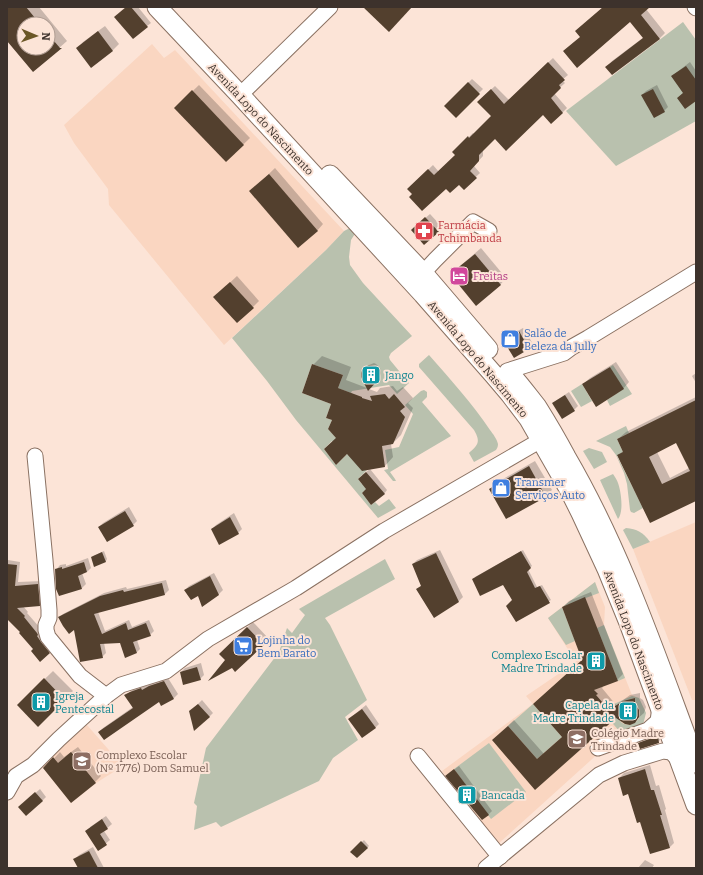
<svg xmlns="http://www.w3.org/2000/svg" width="703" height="875" font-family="Bitter,serif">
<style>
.built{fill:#fad6c1}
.green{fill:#b9c1ae;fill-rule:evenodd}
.shadow{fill:#0003;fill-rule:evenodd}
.building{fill:#53402e;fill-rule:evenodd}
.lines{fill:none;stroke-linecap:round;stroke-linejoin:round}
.minor-casing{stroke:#8a7162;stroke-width:17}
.major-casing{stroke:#8a7162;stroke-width:21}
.minor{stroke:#fff;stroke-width:15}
.major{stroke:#fff;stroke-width:19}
.labels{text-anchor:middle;stroke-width:4;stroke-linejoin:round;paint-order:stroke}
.street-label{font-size:11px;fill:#3d322c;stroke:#fce4d7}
.health-label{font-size:11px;fill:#be3a42;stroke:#fce4d7;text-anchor:start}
.hotel-label{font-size:11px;fill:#b23c85;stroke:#fce4d7;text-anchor:start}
.shop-label{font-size:11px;fill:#366cbe;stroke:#fce4d7;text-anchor:start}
.culture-label{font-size:11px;fill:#0d838f;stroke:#fce4d7;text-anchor:start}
.education-label{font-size:11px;fill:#785e54;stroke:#fce4d7;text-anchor:start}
</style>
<rect width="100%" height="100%" fill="#fce4d7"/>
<g class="built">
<polygon points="152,44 164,58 175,50 344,231 326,250 224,345 109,205 108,189 74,143 64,125"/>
<polygon points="696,522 696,700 692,700 633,549"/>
<polygon points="595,582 605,607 604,625 632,695 639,698 646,713 601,751 497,845 442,771 533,704 526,696 576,662 548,618"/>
<polygon points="86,724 123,766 96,783 71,803 41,765 52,756"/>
</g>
<g class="green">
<polygon points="683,22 696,40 696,121 616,166 566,111"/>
<polygon points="352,227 356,232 351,240 349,257 350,265 363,283 412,336 391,353 389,357 390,360 409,383 397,394 389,385 352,391 351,393 338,388 343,375 312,364 302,393 331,404 326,418 332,420 328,429 341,443 337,447 332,441 324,449 336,465 347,454 366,464 367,470 358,479 362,484 369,479 373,483 362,493 371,505 375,502 379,506 389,499 396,508 378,518 296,420 267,381 232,338 326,250 344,231"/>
<path d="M429,355C450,379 472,403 490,430C493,434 497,439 498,444C498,447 497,448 496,450L474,462L469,453C478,445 481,442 474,430L419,367V364Z"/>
<polygon points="613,365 632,394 610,406 607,400 623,389 610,367"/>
<polygon points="582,384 592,401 581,407 571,391"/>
<polygon points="424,390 427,392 427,397 422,402 451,436 390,472 395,479 396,481 393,481 384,470 388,469 385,450 399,447 413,414 405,405 421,391"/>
<polygon points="626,426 629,433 617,439 623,452 617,456 643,508 634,513 631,512 630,510 627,484 624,473 616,455 610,447 596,441"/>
<polygon points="589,448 602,452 607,462 594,469 583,451"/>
<path d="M613,474C615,477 617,480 618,483C621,491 624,512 618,519L600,480Z"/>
<path d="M626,528C637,529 643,532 650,542L633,549L623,530Z"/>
<polygon points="385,559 395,579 325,618 330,625 367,700 345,717 358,740 333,758 319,781 221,827 216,822 194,830 197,806 194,803 206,748 279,652 287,628 292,633 305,615 299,609"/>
<polygon points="595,582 599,593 562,607 575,641 566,645 548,618"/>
<polygon points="604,625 625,678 618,681 597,628"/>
<path d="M632,696L639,698L646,713L643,725L621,733L607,717L612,713L607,707ZM635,698C635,707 640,706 640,713C640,723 628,728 621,722C618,718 616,712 613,707L623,701Z"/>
<polygon points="533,704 562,737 537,759 508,726"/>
<polygon points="489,743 526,792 491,819 454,769"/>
</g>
<g class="shadow">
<path d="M7,7H39L67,41L33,71L7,40ZM24,24H48V48H24Z"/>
<polygon points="126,7 138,7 151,23 147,26"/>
<polygon points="603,7 649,7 646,9 665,33 660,38 612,74 607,67 612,61 644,37 630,20 581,37"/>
<polygon points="105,26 119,44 113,50 91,67 77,49 83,42"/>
<polygon points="553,58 568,75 562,80 565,83 554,93 567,108 563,112 551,123 543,113 495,138 483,150 483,156 474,166 480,173 464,188 459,183 446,188 414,194 408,189 433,165 439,172 457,155 454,152 473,133 474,134 492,116 483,97 495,86 509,100"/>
<polygon points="690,62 696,71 696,100 678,98 684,92 672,76"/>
<polygon points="472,79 483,89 456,116 445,106"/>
<polygon points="199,85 250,138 226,161 175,108"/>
<polygon points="657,85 668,107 664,111 654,117 642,95 646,91"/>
<polygon points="275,168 323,224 317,231 251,191"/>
<polygon points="430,214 442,227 438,231 416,226"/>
<polygon points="481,248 506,278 500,285 458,268"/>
<polygon points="237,276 259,301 253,307 221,291"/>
<polygon points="523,328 533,344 529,348 514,357 505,340 509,336"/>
<polygon points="322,356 351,367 346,380 367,388 363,371 369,365 374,363 376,364 380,368 381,373 380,376 369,389 377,392 380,388 393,386 397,391 403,387 413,398 408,403 413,408 401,435 393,443 391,444 393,457 385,466 348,453 325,449 337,437 333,420 332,403 313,365"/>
<polygon points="616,362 629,382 623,389 583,384 590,378"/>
<polygon points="696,373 696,383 692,376"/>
<polygon points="569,392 578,406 574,410 553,403 557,400"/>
<path d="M696,397V499L651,522L618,456L624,450L618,439L626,432ZM677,442L689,468L670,478L657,452Z"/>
<polygon points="535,461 552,490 545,496 490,489 496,483"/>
<polygon points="370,469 387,490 384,494 367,489 362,475"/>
<polygon points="129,507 137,521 133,525 99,527 103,523"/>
<polygon points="234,513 242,529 238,533 212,529 216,525"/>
<polygon points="440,550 463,597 459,601 417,589 422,585 413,564 417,560"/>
<polygon points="523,550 532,566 528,569 537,587 542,585 551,600 517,620 513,600 503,583 475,577"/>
<polygon points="104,551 107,559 106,561 95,565 92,557 93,556"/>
<polygon points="88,558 91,568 87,572 82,573 86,584 82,588 56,570 60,565 66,564 66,566"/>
<polygon points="8,560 20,562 18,582 42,581 43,601 39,605 23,606 28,612 27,613 41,629 53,648 49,652 34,649 21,632 7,617 7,614 9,612 9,601 7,600 7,561"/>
<polygon points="214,573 223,590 219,594 203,605 198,594 185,590 189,586"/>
<polygon points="166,580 169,590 165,594 98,612 105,631 129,620 132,627 149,620 154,631 150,635 137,640 140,649 137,652 120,642 104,643 106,653 102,657 75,628 60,617 63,614 104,593 126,587 127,589"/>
<polygon points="591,592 623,674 617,680 602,686 603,687 602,688 616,705 630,695 640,693 640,698 643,700 646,707 644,713 637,719 616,717 535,788 499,734 514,720 544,754 563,737 583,659 563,607 569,601"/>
<polygon points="253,622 269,639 263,645 226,660 226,648"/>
<polygon points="201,663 204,675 200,679 181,672 185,668"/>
<polygon points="53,671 73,691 38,725 18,705"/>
<polygon points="168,678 178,694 174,698 159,701 99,732 103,728 133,707 126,695 130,692 135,688 145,685 146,686 154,682"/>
<polygon points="202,700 213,713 209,717 195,707"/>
<polygon points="366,705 379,724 375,728 349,719"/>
<polygon points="659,735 660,740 658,742 640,743 641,742"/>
<polygon points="78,747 101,776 95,782 45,768 60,752 64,757"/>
<polygon points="650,765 656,786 659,785 666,809 665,810 674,843 670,847 641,821 629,793 619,778 624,773"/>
<polygon points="459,766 492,811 488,815 451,772"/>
<polygon points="40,789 46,797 42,801 24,803"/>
<polygon points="106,816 112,824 104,831 110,840 99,849 90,827"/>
<polygon points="364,840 369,846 357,857 351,852"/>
<polygon points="93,847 104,868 79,868 75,859 79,855"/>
<polygon points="645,860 654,865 652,868 638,868"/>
</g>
<g class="building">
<polygon points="7,7 26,7 40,24 24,24 24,48 48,48 48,34 60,48 62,48 33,72 7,41"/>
<polygon points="126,7 131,7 148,27 133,39 114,17"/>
<polygon points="363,7 412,7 389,32"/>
<polygon points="603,7 650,7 641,15 660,39 612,75 605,67 643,38 630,22 577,68 563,51 580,37 575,31"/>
<polygon points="98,31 113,51 91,68 76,48"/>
<polygon points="548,62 565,80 559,85 561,88 551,98 563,113 551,124 543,115 506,151 495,139 479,155 479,161 470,171 477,178 464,190 459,185 450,193 446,189 422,211 409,197 412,194 407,189 428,169 434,175 455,155 452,152 468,136 469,138 491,116 477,102 491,89 504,104"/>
<polygon points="686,66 696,80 696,101 685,109 677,98 683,93 671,76"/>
<polygon points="468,82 480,94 456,118 444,106"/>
<polygon points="653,89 665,112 654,118 641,95"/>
<polygon points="192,90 244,145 226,162 174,108"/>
<polygon points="269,174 318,231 298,248 249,191"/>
<polygon points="425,217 439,232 424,245 411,230"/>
<polygon points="475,254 501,285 476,306 450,274"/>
<polygon points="230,282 254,308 237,323 213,297"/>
<polygon points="519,331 529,349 514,358 503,340"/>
<polygon points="312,364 343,375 338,388 362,397 362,398 372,401 370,396 385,394 389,399 394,394 405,407 400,411 405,417 393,444 382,446 385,467 362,471 347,454 336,465 324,449 336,438 328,429 332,420 326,418 331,404 302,393"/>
<polygon points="369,365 375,366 377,367 379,370 380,376 379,379 368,391 361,377 361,373 363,368"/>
<polygon points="610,367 624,389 596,407 582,384"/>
<polygon points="565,395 575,411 562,419 552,403"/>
<path d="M696,400V501L650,523L617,455L623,452L617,439ZM676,443L690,471L662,484L649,457Z"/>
<polygon points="529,466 546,497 506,519 489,489"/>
<polygon points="366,472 385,494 371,505 362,493 366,489 358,479"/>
<polygon points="125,511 134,526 107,542 98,527"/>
<polygon points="230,517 239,534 219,545 211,529"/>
<polygon points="521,551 531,568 527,572 535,588 540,586 550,603 516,622 506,606 512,600 503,585 480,596 472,579"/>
<polygon points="102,552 106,562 94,567 91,557"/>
<polygon points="436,553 459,602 434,618 416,589 421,586 412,564"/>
<polygon points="84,562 87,572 78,576 82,589 59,596 56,589 55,569 62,567 62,569"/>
<polygon points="7,564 17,565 15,586 38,584 40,606 17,608 25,616 24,617 37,633 38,635 37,636 41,642 50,653 40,662 31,651 33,649 19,633 20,632 7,619 7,613 8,612 7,595"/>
<polygon points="210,576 219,595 202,607 198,596 191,600 184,590"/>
<polygon points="162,583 165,595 94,614 102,634 126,623 128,630 146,623 151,636 133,642 137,653 125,658 120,643 100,644 103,658 80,662 74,630 69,634 63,626 58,617 100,596 123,590 124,592"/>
<polygon points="585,597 618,681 594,690 598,694 596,695 609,710 623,701 635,698 635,704 639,710 639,717 635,723 630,725 625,724 616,718 535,790 492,740 508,726 537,759 562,737 533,704 582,660 562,607"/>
<polygon points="247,627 264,645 235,672 232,668 208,681 225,660 219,654"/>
<polygon points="197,667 201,680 183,685 180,672"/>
<polygon points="44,678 65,700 38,727 17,705"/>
<polygon points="164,681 174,699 161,706 159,702 104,740 98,732 133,708 124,695 130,692 141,688 142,690 149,686"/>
<polygon points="198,704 210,717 194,731 189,711"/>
<polygon points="362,709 376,728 362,738 348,719"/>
<polygon points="658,736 659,743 640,749 638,743"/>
<polygon points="71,752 96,783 71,803 43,768 53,757 58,763"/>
<polygon points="454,769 489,815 482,820 445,776"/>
<polygon points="645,769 651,790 654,790 662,815 660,815 670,848 650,854 640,822 637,823 628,794 623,796 618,778"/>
<polygon points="35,792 43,801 26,816 18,807"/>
<polygon points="102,819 108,829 100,834 107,845 98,851 85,831"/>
<polygon points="361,841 368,848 357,858 350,852"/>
<polygon points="89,851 98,868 78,868 73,859"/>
</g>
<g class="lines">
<g class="minor-casing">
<g id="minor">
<polyline points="695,7 696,8"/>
<polyline points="240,95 330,7"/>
<polyline points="423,273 435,260 473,222 489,231"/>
<polyline points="507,371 564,353 572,347 588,338 696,272"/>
<polyline points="35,456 45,560 49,610 49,618 46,625 46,630 48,637 80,676 106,696"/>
<polyline points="598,748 648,730 658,721 660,707"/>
<polyline points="418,756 500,857"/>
<polyline points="7,792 16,776 33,765 59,739 106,696 121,685 166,671 208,639 296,588 384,531 541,440"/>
<polyline points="486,868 599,775 624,763 663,751 671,752 679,760"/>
</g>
</g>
<g class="major-casing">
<g id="major">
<polyline points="157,7 240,95 423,294 494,375 510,394 529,419 569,489 581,513 607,569 629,623 696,805"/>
<polyline points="330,175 423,273 488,349"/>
<path d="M512,376C521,386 529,397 537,407C547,423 557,440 566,457C622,553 657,659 696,763"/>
</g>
</g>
<use href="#minor" class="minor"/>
<use href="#major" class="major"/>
</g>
<defs>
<g id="pharmacy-square" transform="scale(1)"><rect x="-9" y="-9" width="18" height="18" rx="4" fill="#e0444e" stroke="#fce4d7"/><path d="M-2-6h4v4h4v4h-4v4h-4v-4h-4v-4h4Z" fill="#fff"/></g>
<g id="hotel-square" transform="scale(1)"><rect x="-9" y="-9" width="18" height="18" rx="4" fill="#d1479c" stroke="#fce4d7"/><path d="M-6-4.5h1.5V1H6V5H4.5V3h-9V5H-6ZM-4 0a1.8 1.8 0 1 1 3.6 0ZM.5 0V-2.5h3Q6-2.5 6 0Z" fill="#fff"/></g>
<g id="shop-square" transform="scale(1)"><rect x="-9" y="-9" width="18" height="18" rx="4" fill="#3f7fe0" stroke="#fce4d7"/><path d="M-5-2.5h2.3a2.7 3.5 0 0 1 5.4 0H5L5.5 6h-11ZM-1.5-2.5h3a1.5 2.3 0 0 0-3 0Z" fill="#fff"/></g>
<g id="building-square" transform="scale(1)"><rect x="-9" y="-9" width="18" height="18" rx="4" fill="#0f9aa8" stroke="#fce4d7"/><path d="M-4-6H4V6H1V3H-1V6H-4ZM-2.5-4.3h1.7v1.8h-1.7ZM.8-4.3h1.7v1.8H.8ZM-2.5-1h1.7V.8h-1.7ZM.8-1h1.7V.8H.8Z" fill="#fff"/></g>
<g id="supermarket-square" transform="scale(1)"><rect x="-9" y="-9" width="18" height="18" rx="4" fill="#3f7fe0" stroke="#fce4d7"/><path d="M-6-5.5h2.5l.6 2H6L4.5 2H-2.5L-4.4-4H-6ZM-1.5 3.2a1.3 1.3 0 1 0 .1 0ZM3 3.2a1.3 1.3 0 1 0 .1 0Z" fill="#fff"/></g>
<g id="school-square" transform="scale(1)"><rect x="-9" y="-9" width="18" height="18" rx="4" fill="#8d6e63" stroke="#fce4d7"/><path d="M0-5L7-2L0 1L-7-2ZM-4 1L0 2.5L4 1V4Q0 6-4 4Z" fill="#fff"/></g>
</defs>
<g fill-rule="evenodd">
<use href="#pharmacy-square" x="424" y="231"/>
<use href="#hotel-square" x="459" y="276"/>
<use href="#shop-square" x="510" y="339"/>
<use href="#building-square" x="371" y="375"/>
<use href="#shop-square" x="501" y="488"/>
<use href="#supermarket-square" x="243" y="646"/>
<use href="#building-square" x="596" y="661"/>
<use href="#building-square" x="41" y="702"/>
<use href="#building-square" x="628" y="711"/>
<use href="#school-square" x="577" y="739"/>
<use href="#school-square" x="82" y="761"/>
<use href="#building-square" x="467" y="795"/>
</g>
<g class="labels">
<g class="street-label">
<text transform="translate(261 119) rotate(47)" y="4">Avenida Lopo do Nascimento</text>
<text transform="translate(478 359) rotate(50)" y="4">Avenida Lopo do Nascimento</text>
<text transform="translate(634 640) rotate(69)" y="4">Avenida Lopo do Nascimento</text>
</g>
<g class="health-label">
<text x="438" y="229">Farmácia<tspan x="438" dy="13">Tchimbanda</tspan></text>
</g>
<g class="hotel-label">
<text x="473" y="280">Freitas</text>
</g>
<g class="shop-label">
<text x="524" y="337">Salão de<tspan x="524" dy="13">Beleza da Jully</tspan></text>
<text x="515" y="486">Transmer<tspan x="515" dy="13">Serviços Auto</tspan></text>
<text x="257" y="644">Lojinha do<tspan x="257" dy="13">Bem Barato</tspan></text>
</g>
<g class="culture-label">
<text x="385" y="379">Jango</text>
<text x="582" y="659" text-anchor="end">Complexo Escolar<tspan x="582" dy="13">Madre Trindade</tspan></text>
<text x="55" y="700">Igreja<tspan x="55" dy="13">Pentecostal</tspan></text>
<text x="614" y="709" text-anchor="end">Capela da<tspan x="614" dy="13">Madre Trindade</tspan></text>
<text x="481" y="799">Bancada</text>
</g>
<g class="education-label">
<text x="591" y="737">Colégio Madre<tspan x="591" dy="13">Trindade</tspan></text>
<text x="96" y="759">Complexo Escolar<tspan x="96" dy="13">(Nº 1776) Dom Samuel</tspan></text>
</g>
</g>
<rect width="703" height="875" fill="none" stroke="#3d322c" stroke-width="16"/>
<g transform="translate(36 36) rotate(92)"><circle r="19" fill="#fce4d7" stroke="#b09d93"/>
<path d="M0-3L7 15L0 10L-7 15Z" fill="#6b5726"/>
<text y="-6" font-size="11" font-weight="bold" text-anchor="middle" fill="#3d322c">N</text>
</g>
</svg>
